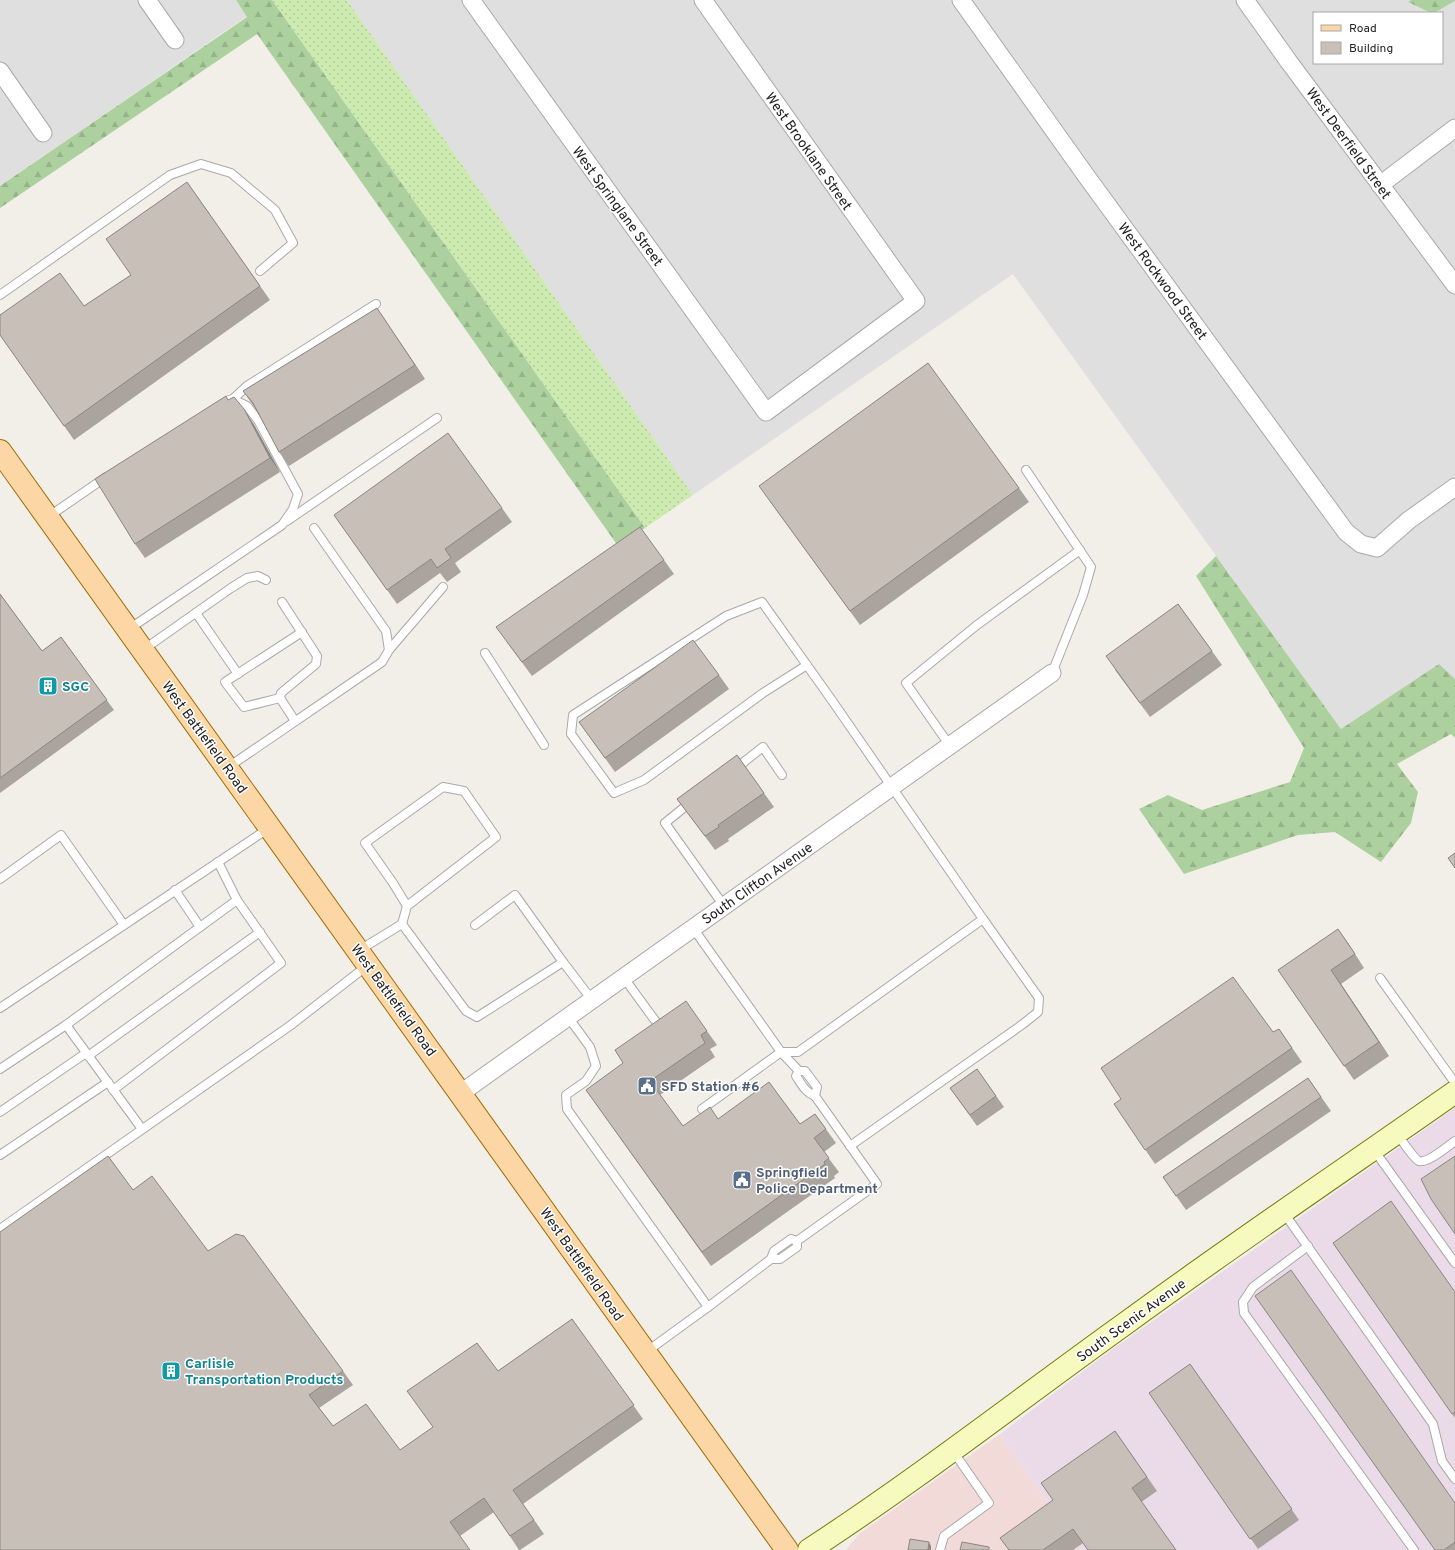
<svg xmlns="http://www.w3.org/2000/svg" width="1455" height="1550" font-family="Overpass,sans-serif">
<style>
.residential{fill:#e0dfdf}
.commercial{fill:#f2dad9}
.industrial{fill:#ebdbe8}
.grass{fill:url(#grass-dots)}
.forest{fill:url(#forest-firs)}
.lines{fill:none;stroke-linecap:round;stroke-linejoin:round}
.lane-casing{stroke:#a9a9a9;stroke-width:10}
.street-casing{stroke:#a9a9a9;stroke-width:19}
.secondary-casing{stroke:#707d05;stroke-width:24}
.primary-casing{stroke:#a06b00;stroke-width:24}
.lane{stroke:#fff;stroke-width:8}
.street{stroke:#fff;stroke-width:17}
.secondary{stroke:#f7fabf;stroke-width:22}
.primary{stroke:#fcd6a4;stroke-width:22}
.wall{fill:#aba49e}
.shaded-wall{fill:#8b8681}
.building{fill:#c7bfb8;stroke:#8b8681}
.labels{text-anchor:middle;stroke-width:3;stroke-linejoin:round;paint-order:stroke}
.street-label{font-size:14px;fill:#222;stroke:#fff}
.culture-label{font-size:14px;font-weight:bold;fill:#0d838f;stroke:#fff;text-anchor:start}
.service-label{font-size:14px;font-weight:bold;fill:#4e5e75;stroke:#fff;text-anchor:start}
</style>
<defs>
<pattern id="grass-dots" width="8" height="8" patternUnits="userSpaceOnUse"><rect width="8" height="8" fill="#cdebb0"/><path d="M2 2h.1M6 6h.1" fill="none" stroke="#b0c997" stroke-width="1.8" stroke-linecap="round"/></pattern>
<pattern id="forest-firs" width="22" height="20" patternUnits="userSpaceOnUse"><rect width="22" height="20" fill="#add19e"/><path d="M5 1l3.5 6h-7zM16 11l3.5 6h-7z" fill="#95b388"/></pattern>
</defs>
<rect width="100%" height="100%" fill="#f2efe9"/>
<g class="residential">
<polygon points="0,0 236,0 247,16 0,186"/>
<polygon points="347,0 1411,0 1408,2 1431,13 1314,13 1314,63 1442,63 1442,13 1434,13 1455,1 1455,679 1439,665 1341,729 1013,274 693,495"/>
</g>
<polygon class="commercial" points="1000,1434 1081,1550 846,1550 859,1534"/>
<polygon class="industrial" points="1455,1108 1455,1550 1081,1550 1000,1434 1110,1351"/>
<polygon class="grass" points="272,0 347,0 693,495 645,528"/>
<g class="forest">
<polygon points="236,0 272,0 645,528 618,546 257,34 0,208 0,186 247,17"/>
<polygon points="1411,0 1455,0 1455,1 1434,13 1431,13 1408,2"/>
<polygon points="1216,556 1341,729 1439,664 1455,679 1455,738 1451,734 1397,764 1418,792 1411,823 1381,862 1335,832 1298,835 1184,874 1139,809 1168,795 1202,810 1290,782 1304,748 1196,576"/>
</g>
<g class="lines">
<g class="lane-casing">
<g id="lane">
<polyline points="0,295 170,175 201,164 231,173 275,210 293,243 260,271"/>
<polyline points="233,399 247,386 376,304"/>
<polyline points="1026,470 1091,567 1083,595 1052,673"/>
<polyline points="48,517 106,477"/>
<polyline points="287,521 437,418"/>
<polyline points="282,602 317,656 316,664 281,693 280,698 295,721"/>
<polyline points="196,613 238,674"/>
<polyline points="129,629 282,525 293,509 298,494 258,420 247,406 233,399 229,400"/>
<polyline points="143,650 231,588 247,578 258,576 266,580"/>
<polyline points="389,650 443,587"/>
<polyline points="485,653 544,745"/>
<polyline points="280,698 244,707 225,682 302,632"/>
<polyline points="950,746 906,683 977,625 1080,550"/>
<polyline points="227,768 382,662 389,650 386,631 314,528"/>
<polyline points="735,769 763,747 782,775"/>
<polyline points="692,801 665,823 724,906"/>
<polyline points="218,862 237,900"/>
<polyline points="0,879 61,835 124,925"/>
<polyline points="402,924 407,906 393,883 365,843 443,787 464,791 496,837 407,906"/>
<polyline points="475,925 515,895 563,962"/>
<polyline points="693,928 781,1052 702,1109"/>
<polyline points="358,951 402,924 466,1011 477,1017 563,962 592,1000"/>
<polyline points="624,978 662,1030"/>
<polyline points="1380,978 1455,1083"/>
<polyline points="0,1008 269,828"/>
<polyline points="568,1017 590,1047 596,1066 586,1081 566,1095 567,1109 708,1307 646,1352"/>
<polyline points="781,1052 798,1052 983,919 831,699 762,602 726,616 573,715 571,734 614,793 644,780 763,693 807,665"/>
<polyline points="781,1052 799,1071"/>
<polyline points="88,1056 260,932"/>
<polyline points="0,1069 66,1025"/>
<path d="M799,1071H805L817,1087L815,1096C805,1092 802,1085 796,1076Z"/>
<polyline points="113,1090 281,963 237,900 200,927"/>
<polyline points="0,1112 86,1053"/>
<polyline points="142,1129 66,1025 200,927 175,890"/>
<path d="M1397,1134C1402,1140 1413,1158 1419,1161C1427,1164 1448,1146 1455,1141"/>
<polyline points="850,1146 1023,1024 1038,1012 1039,998 983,919"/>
<polyline points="1374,1150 1455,1263"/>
<polyline points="0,1155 108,1082"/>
<polyline points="1284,1213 1433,1424 1442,1461 1455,1479"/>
<polyline points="0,1229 291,1025 368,965"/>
<polyline points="797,1241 791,1239 774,1251 771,1259 780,1259 797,1247 797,1241 877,1184 815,1096"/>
<polyline points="1308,1246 1253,1287 1243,1302 1244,1313 1414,1550"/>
<polyline points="708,1307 771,1259"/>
<polyline points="940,1550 944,1536 989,1503 953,1451"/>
</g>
</g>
<g class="street-casing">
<g id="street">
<polyline points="147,0 175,40"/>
<polyline points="471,0 766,412 916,301 703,0"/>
<polyline points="961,0 1087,177 1346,532 1361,544 1377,548 1409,520 1455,487"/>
<polyline points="1245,0 1289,62 1455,285"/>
<polyline points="0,71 43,133"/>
<polyline points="1380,185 1455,128"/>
<polyline points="461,1093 1052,673"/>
</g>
</g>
<g class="secondary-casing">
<path id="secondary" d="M809,1550C918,1479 1020,1399 1126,1323C1234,1244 1345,1169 1455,1092"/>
</g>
<g class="primary-casing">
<path id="primary" d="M0,451C262,818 525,1183 787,1550"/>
</g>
<use href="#lane" class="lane"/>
<use href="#street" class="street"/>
<use href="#secondary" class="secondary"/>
<use href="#primary" class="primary"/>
</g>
<g class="wall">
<polygon points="187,182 270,300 74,440 0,335 84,306 131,275"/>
<polygon points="377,308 425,379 289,466 279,452 255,408 243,391"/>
<polygon points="253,423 280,472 145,558 135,544"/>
<polygon points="1019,488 1029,502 860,625 769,500"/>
<polygon points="502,508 512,522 455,563 461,572 447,582 440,573 397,604 334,515"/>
<polygon points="664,560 674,574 532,676 506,641"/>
<polygon points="0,594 42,651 61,637 114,710 0,793"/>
<polygon points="1178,604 1222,665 1150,717 1115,670"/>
<polygon points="719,675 729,689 615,772 579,722"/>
<polygon points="737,755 774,807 728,839 729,841 715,850 677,799"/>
<polygon points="1348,943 1364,968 1341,984 1389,1056 1354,1080 1278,970"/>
<polygon points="1279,1029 1302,1062 1155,1164 1114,1104 1273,1032"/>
<polygon points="707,1031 717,1045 710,1049 715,1057 660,1095 683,1126 718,1119 800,1124 815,1114 836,1143 824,1152 839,1172 834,1176 835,1178 711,1266 586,1090"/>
<polygon points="977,1069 1004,1107 977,1126 950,1088"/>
<polygon points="1308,1078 1331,1111 1186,1210 1163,1177"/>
<polygon points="133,1190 208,1251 343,1371 353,1385 319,1408 333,1426 400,1450 433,1427 498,1371 572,1319 643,1419 523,1504 544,1534 520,1550 519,1550 494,1512 460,1536 0,1550"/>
<polygon points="1333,1243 1455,1292 1455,1418"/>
<polygon points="1190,1364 1299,1520 1258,1549 1149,1393"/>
<polygon points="1115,1431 1157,1491 1073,1550 1009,1550"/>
<polygon points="1455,1503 1455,1550 1435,1550"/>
</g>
<g class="shaded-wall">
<polygon points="377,308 387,323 425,379 415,365"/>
<polygon points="244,409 253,423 280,472 270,458"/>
<polygon points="1338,929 1348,943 1364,968 1355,954"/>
<polygon points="1331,970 1341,984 1389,1056 1379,1042"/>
<polygon points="929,1542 931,1546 931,1550 928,1550"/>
</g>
<g class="building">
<polygon points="187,182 260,286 64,426 0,335 0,315 60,273 84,306 131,275 106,239"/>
<polygon points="377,308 415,365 279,452 253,403 243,391"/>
<polygon points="928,363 1019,488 850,611 759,486"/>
<polygon points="226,396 228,400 234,397 244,409 270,458 135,544 95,479"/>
<polygon points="448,433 502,508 445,549 451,558 437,568 431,559 387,590 334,515"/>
<polygon points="640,527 664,560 522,662 496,627"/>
<polygon points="0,594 42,651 61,637 107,700 0,778"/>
<polygon points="1178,604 1212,651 1140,703 1106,656"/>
<polygon points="693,640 719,675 605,758 579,722"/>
<polygon points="737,755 764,793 718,825 719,827 705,836 677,799"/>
<polygon points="1455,853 1455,868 1448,858"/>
<polygon points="1338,929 1355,954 1331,970 1379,1042 1344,1066 1278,970"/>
<polygon points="1233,977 1273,1032 1279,1029 1292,1048 1145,1150 1114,1104 1121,1099 1101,1068"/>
<polygon points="686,1001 707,1031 701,1035 705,1043 650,1081 683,1126 710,1107 718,1119 769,1082 800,1124 815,1114 826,1129 814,1138 829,1158 824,1162 825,1164 702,1252 586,1090 623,1063 615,1050"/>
<polygon points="977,1069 996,1096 970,1115 950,1088"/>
<polygon points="1308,1078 1321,1097 1176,1196 1163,1177"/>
<polygon points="108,1156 133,1190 152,1176 208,1251 236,1234 244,1236 343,1371 309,1395 333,1426 366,1404 400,1450 433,1427 407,1391 477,1343 498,1371 572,1319 634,1405 513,1490 534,1520 510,1536 484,1498 450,1522 470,1550 0,1550 0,1232"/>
<polygon points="1455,1156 1455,1234 1431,1199 1421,1179"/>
<polygon points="1391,1201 1455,1292 1455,1412 1452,1414 1333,1243"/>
<polygon points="1291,1270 1455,1503 1455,1542 1444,1550 1435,1550 1255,1296"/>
<polygon points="1190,1364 1292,1509 1250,1539 1149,1393"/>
<polygon points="1115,1431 1147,1477 1132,1488 1176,1550 1088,1550 1073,1529 1043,1550 1009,1550 1000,1538 1053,1500 1041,1483"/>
<polygon points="910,1539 929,1542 928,1550 908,1550"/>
<polygon points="962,1542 989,1547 989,1550 960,1550"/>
</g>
<defs>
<g id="building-square" transform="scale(1)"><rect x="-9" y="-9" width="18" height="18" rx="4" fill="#0f9aa8" stroke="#fff"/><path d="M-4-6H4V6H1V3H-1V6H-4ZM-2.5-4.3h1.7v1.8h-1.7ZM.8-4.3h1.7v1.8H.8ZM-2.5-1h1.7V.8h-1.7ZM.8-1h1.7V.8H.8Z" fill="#fff"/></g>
<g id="civic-square" transform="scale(1)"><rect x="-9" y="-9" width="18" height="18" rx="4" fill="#5c6f8a" stroke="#fff"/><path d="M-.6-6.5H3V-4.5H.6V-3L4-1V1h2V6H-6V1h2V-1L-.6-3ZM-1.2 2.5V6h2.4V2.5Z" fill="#fff"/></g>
</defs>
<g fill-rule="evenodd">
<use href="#building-square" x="48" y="686"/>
<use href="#civic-square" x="647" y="1086"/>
<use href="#civic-square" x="742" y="1180"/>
<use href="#building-square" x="171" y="1371"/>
</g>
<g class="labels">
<g class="street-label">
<text transform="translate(1349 143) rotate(54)" y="5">West Deerfield Street</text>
<text transform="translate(809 151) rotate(55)" y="5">West Brooklane Street</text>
<text transform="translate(618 206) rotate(54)" y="5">West Springlane Street</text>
<text transform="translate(1163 281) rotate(54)" y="5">West Rockwood Street</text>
<text transform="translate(205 737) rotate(54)" y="5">West Battlefield Road</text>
<text transform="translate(757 883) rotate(-35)" y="5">South Clifton Avenue</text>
<text transform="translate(394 1000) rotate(54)" y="5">West Battlefield Road</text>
<text transform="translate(582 1264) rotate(55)" y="5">West Battlefield Road</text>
<text transform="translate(1131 1320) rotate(-36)" y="5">South Scenic Avenue</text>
</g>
<g class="culture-label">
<text x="62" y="691">SGC</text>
<text x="185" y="1368">Carlisle<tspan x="185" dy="16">Transportation Products</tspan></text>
</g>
<g class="service-label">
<text x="661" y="1091">SFD Station #6</text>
<text x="756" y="1177">Springfield<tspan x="756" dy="16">Police Department</tspan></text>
</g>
</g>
<rect x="1313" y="12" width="130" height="52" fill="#ffffff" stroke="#a7a7a7"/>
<rect x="1321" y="25" width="20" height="6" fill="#fcd6a4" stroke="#a7a7a7"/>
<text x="1349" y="32" font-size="12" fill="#222222">Road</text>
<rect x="1321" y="42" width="20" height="12" fill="#c7bfb8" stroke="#a7a7a7"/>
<text x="1349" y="52" font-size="12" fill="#222222">Building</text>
</svg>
